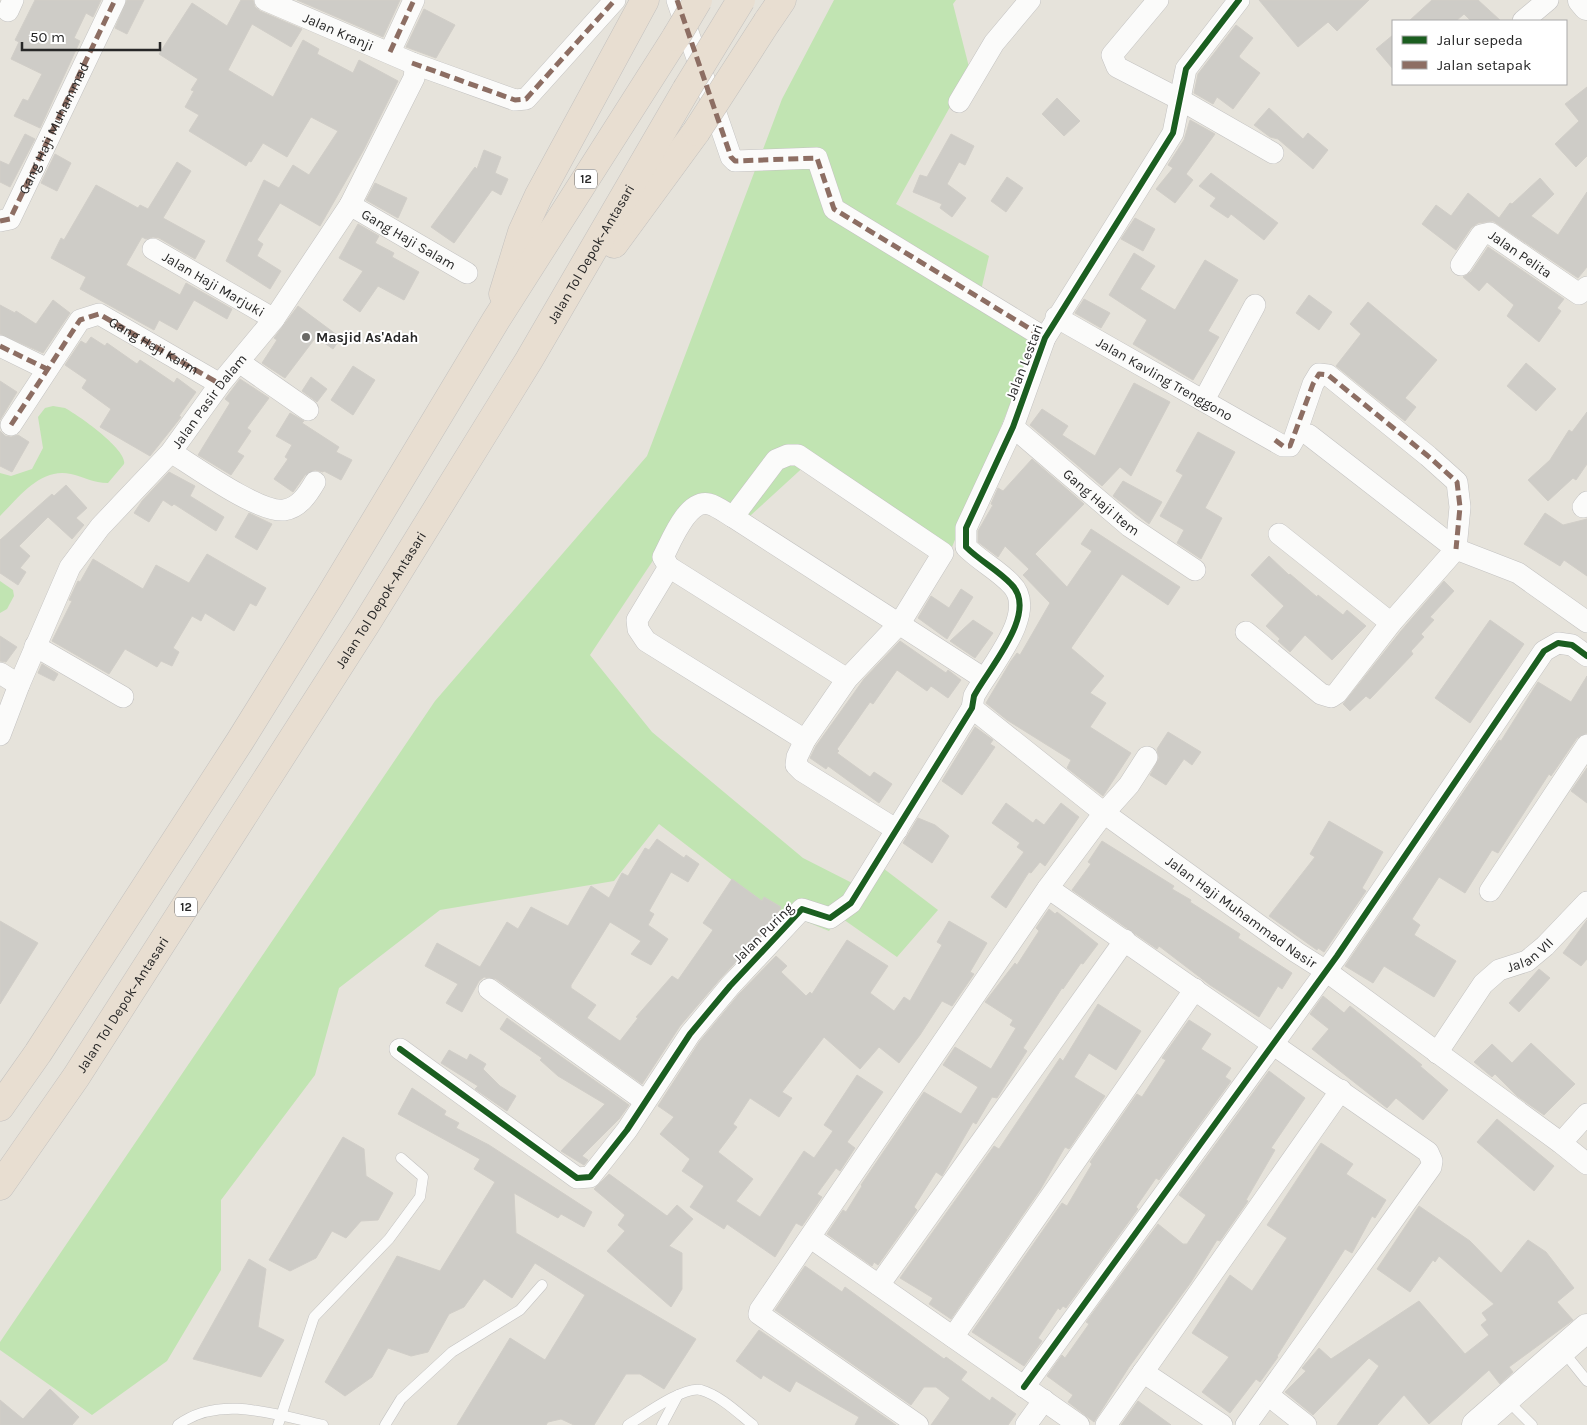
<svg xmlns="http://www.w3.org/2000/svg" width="1587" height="1425" font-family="Karla,sans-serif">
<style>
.green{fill:#c1e4b2}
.building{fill:#ceccc7;stroke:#d1cec8}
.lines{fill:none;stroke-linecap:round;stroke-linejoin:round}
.lane-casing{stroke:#c3c2c1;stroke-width:11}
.street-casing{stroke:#c3c2c1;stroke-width:22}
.secondary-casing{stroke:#c3c2c1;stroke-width:29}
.highway-casing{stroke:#c3c1bf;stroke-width:29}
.lane{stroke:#fbfbfa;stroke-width:10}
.street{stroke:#fbfbfa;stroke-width:21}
.secondary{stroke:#fbfbfa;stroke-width:28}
.highway{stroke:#e8ded1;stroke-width:28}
.highway-bridge-casing{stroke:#c3c1bf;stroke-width:29;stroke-linecap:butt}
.highway-bridge{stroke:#e8ded1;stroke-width:28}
.quiet{stroke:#8d6e63;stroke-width:5;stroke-dasharray:10 5;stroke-linecap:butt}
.cycleway-casing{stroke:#fff;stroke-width:9}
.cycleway{stroke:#1b5e20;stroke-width:6}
.poi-dot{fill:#6a6966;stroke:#fff;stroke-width:2}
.labels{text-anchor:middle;stroke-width:4;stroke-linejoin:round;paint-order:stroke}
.shield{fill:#fff;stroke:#686868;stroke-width:1}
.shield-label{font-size:12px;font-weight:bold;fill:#272727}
.street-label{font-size:14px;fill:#272727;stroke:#fff}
.poi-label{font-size:14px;font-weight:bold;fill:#272727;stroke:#fff;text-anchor:start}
</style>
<rect width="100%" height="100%" fill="#e6e3db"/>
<g class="green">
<polygon points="834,0 956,0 953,4 970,71 896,204 989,256 979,299 1036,340 948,557 809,462 739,526 696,496 590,655 652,732 803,858 860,887 875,862 938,910 897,957 840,917 829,931 763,904 659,824 614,881 440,910 339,988 315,1075 221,1200 221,1270 167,1361 92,1415 0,1350 0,1342 435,701 647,456 782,99"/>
<path d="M53,406C57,407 61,407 65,408C78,415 128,450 124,464L108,483C93,483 85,477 71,474C41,467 19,497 0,516V473L11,476L32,469L43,448L38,417L45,408Z"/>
<polygon points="0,581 13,590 14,596 7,609 0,613"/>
</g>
<g class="building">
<polygon points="35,0 101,0 93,17 86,13 74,38 80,41 40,128 14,116 23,99 28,101 42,74 11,59 19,42 15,40"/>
<polygon points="127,0 144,0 127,34 115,28"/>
<polygon points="241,0 253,0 255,7 260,11 302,29 291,47 252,24 228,70 273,97 303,40 319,49 317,54 353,73 359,60 398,81 363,151 320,226 280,203 257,240 263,244 257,256 281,271 270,289 226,261 264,180 279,188 293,165 309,175 338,131 311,117 287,157 263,143 251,162 249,161 246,166 189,131 199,115 185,107 194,91 191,90 198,79 159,54 192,3 227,26"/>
<polygon points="297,0 400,0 383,37"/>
<polygon points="1259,0 1369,0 1337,31 1328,22 1298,47"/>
<polygon points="1432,0 1478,0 1501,21 1471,21 1464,14 1456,21 1409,21"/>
<polygon points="424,9 455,25 436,58 406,47"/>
<polygon points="1236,25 1253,38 1239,56 1240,58 1260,73 1233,109 1217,97 1213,104 1194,93 1198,74"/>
<polygon points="1393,35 1393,69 1376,49"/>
<polygon points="1587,87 1587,156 1576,167 1555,144 1579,121 1565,104"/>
<polygon points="1057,98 1080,121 1064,136 1042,114"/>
<polygon points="1269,108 1303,139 1308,133 1328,150 1313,169 1278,139 1270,137 1254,125"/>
<polygon points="1190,120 1215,134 1186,174 1193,180 1175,203 1156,189 1173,168 1168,165 1184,140"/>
<polygon points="25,134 35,139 10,187 0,182 0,161 9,165"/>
<polygon points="951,134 974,146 965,165 959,162 947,184 966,198 952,217 940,208 942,204 913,192 920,175 927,177"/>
<polygon points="484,150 501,157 495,173 508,179 501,195 492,190 454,243 431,227 475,167 477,169"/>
<polygon points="55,154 71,163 57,191 41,183"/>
<polygon points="177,162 191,171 163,218 205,241 195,259 159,238 153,237 146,239 142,237 126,265 180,295 186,283 232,309 227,319 194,300 177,330 159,320 154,330 80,289 86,277 51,258 61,238 64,240 96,185 138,208 140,205 148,209"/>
<polygon points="1211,173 1278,223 1264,240 1231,214 1228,218 1210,206 1216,198 1199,186"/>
<polygon points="1007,177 1023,188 1006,212 991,201"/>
<polygon points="1540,178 1554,194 1531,216 1558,235 1587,192 1587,267 1578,278 1493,221 1478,223 1471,228 1456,250 1422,224 1436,205 1451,216 1468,193 1499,218 1510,203 1512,204"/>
<polygon points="375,183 407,198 398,218 366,200"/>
<polygon points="1135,218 1155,229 1143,251 1121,239"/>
<polygon points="358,224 379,236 375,243 394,253 392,257 419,272 404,300 378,286 360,312 343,300 363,271 339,258"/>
<polygon points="1488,247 1564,299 1557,308 1561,311 1539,342 1507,316 1514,305 1487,282 1479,291 1463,277 1471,272"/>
<polygon points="1134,253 1155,266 1140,289 1175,310 1205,260 1238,280 1208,331 1219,337 1193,380 1133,344 1147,320 1109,295"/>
<polygon points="1309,295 1332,312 1319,330 1296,313"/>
<polygon points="1084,299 1110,313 1101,328 1075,313"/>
<polygon points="53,300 70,313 43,353 0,334 0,305 15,313 16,311 36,324"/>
<polygon points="1368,302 1437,360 1405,398 1416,407 1405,421 1336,366 1361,334 1350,324"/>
<polygon points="298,306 341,338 333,349 316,337 285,378 262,363 277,340 274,338"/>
<polygon points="91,337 105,346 107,343 137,364 140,360 174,383 177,378 196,392 179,416 181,417 150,456 100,427 111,409 82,388 87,380 65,365 81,341 86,344"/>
<polygon points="1526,363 1556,389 1536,411 1507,386"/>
<polygon points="353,366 375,380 353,415 331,400"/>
<polygon points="311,377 327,389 317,402 302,391"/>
<polygon points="240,379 269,398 247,428 251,431 237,452 244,456 231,475 198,455 230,403 225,399"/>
<polygon points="0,381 17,392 0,420"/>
<polygon points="1134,383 1170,402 1131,476 1120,467 1102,486 1030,425 1042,409 1068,426 1062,435 1095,456"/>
<polygon points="1587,412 1587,464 1576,480 1573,478 1548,501 1528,480 1550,460 1569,430 1572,432"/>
<polygon points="290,413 304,421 302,423 339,447 336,452 352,460 341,480 324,471 323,472 315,470 305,475 293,492 274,479 288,459 285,457 292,445 276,436"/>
<polygon points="0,431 5,436 11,437 18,435 29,442 12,472 0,466"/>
<polygon points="1198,432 1235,452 1205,508 1222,518 1201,559 1177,543 1184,530 1160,516 1183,475 1176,471"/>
<polygon points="1032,459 1084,504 1035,554 1067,587 1092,551 1081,544 1091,529 1180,587 1168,605 1122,574 1071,648 1104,676 1090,693 1106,703 1090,727 1131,753 1103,796 1067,768 1071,760 1007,720 986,703 1011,661 1017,653 1020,655 1050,603 1023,575 1029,569 1005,546 998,557 978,542 978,531 993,505 991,504 998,488 1003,491"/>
<polygon points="169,472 195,486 190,496 224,517 216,531 174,504 172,506 163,500 149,522 134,513 142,501"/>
<polygon points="1123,481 1162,502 1149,524 1113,496"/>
<polygon points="66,485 87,508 76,518 84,525 72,539 48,517 19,546 30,556 20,568 26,572 18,585 0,573 0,540 52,494 54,496"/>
<polygon points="249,513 272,524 257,550 235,537"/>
<polygon points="1545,513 1563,525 1587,519 1587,576 1564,560 1560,566 1524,544"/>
<polygon points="207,554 266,588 256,606 250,603 234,631 205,613 201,621 192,616 173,648 179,652 172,666 161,661 157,667 125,649 109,674 52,641 72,601 69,600 78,581 80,582 93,559 143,589 156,565 189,583"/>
<polygon points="1269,556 1289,575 1290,574 1317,597 1318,595 1343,615 1347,610 1366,626 1332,660 1305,635 1290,652 1278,641 1280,639 1266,626 1284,606 1251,575"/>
<polygon points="1444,581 1454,591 1430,617 1434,620 1421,634 1424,637 1411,651 1413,654 1370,699 1366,696 1350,711 1343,704 1401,631"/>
<polygon points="961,589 973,597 947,639 918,618 931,596 949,608"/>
<polygon points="973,620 993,633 975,658 950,641"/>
<polygon points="1490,620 1524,644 1470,723 1435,698"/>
<polygon points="0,636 17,647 6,662 0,661"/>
<polygon points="900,641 946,673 948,670 961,680 948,698 931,686 927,691 897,670 873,704 870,702 837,749 839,751 837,753 870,777 874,772 892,784 879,803 828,766 826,769 810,758 816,746 864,679"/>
<polygon points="42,664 58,674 54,681 38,673"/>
<polygon points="1587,676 1587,733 1577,738 1551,776 1549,774 1498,853 1492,850 1465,893 1439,877 1412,919 1420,925 1414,935 1456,961 1434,997 1384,966 1373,983 1345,966 1499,740 1501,741 1538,682 1571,702"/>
<polygon points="975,727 993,740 990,744 995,747 962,795 942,781"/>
<polygon points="1168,732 1201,752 1192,765 1184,759 1166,785 1150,775 1159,758 1157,749"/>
<polygon points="1587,768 1587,803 1571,791"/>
<polygon points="1006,803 1033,823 1036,819 1044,825 1061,803 1079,817 1045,866 1040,862 1031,873 1029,872 1006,908 991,897 1024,852 1017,847 1020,843 992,823"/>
<polygon points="918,818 935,825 949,836 932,863 903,843"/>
<polygon points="1329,821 1383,852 1362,888 1366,891 1324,952 1318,948 1317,950 1269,916 1315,857 1310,854"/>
<polygon points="657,839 684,858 686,855 699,864 688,882 671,872 649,911 654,914 648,925 668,939 651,965 631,954 641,941 610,922 571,985 571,988 596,1005 587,1018 620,1041 638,1018 636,1017 672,976 678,980 713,930 703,923 732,879 762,901 764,897 781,907 773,922 721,978 680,1026 642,1084 496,979 484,977 479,981 462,1012 446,1003 458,984 425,966 437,943 480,967 507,922 518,929 531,907 568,926 591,886 609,898 622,873 628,876 645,848 649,850"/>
<polygon points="1102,841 1174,886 1172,889 1191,900 1190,902 1240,934 1238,938 1292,973 1282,989 1278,986 1259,1017 1210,985 1159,946 1157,949 1072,890 1091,864 1088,862"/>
<polygon points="1049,909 1055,914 1057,912 1098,944 1083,964 1081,963 1063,989 1062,988 1023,1048 1027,1051 997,1098 992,1097 976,1124 973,1122 942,1176 936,1172 914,1207 917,1210 878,1265 874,1262 872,1266 827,1234 843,1210 846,1212 862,1186 861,1185 924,1092 961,1114 978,1087 943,1065 955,1047 991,1069 1016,1028 1010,1025 1013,1020 985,1002 1015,963 1017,965 1039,931 1036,928"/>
<polygon points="1587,920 1587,959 1581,966 1563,953"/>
<polygon points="0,921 38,943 0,1004"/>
<polygon points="949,921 987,943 970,972 974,974 952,1006 942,1001 920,1035 899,1063 879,1047 860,1069 824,1037 782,1092 792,1098 779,1117 750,1098 733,1124 737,1127 718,1152 753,1179 736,1201 760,1217 804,1151 814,1158 833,1131 824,1125 857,1075 883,1092 847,1142 855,1148 840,1171 836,1168 817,1194 822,1197 802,1226 796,1223 775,1257 727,1224 724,1229 690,1207 704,1186 682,1171 690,1159 660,1134 674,1117 658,1106 700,1041 739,994 776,956 787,966 781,972 806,996 810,992 812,994 847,940 888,966 870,993 894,1011 904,997 910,1001 942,945 937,942"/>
<polygon points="1539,969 1550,978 1519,1012 1509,1003"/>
<polygon points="1323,996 1344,1013 1350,1006 1422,1065 1420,1066 1448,1090 1423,1120 1396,1098 1387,1108 1312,1049 1329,1029 1310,1014"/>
<polygon points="1098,1004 1141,1031 1116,1070 1089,1053 1074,1077 1105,1096 1069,1149 1065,1147 1040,1190 951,1319 929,1304 933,1298 900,1278 994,1146 999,1149 1060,1058 1063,1061"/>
<polygon points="507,1018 629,1105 619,1119 582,1156 588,1160 584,1165 561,1151 605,1104 558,1076 540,1060 542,1058 500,1029"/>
<polygon points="1189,1020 1211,1034 1201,1049 1231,1068 1225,1077 1231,1081 1159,1180 1156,1178 1136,1207 1138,1209 1066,1308 1063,1306 1060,1310 1058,1308 1038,1338 1042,1341 1024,1366 972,1332 1062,1203 1067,1206 1092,1164 1090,1162 1137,1094 1142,1097 1166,1060 1162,1058"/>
<polygon points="1531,1043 1575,1084 1544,1115 1517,1096 1495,1074 1492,1077 1474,1062 1492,1044 1512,1063"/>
<polygon points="449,1050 467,1060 470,1054 486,1064 483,1069 500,1086 516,1096 507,1111 475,1089 478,1086 441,1063"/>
<polygon points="1269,1071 1305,1098 1271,1148 1275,1150 1246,1200 1248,1201 1220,1241 1217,1240 1191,1282 1129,1367 1094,1422 1068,1402 1073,1395 1047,1376 1062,1355 1065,1358 1089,1324 1086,1322 1158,1224 1183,1244 1187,1244 1206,1215 1179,1195"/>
<polygon points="412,1088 446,1111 444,1115 459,1123 456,1128 489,1145 592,1212 584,1227 561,1214 558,1218 514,1193 516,1233 696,1339 664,1389 640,1374 626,1374 594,1425 574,1425 561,1419 548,1422 546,1425 457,1425 510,1338 545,1360 585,1295 535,1263 512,1298 484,1279 464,1307 449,1314 428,1352 411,1356 388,1348 372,1377 345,1396 325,1382 397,1256 440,1271 495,1182 474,1169 480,1159 398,1114"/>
<polygon points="1497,1119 1554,1166 1534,1191 1477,1142"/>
<polygon points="343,1137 364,1149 366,1176 393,1193 378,1220 361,1221 346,1238 332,1231 316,1258 290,1271 269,1260"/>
<polygon points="1321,1143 1353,1164 1346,1174 1386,1200 1375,1218 1372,1216 1352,1253 1345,1249 1277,1356 1278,1357 1260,1382 1256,1379 1230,1413 1202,1392 1229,1357 1192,1333 1230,1275 1252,1291 1287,1238 1267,1225"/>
<polygon points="609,1174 667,1216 677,1205 693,1219 669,1246 682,1253 682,1289 671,1307 607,1251 625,1231 618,1225 625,1215 594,1189"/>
<polygon points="1419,1206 1470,1241 1501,1273 1528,1240 1546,1252 1574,1288 1557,1302 1573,1320 1509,1367 1513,1372 1500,1384 1489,1370 1429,1424 1404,1395 1377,1425 1337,1425 1379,1366 1369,1358 1313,1415 1285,1392 1306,1371 1302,1368 1319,1348 1331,1359 1419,1301 1465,1354 1489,1335 1481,1325 1487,1320 1482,1313 1494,1304 1439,1256 1435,1262 1433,1260 1410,1292 1377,1269"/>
<polygon points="249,1259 266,1269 258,1327 284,1340 261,1377 193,1359"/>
<polygon points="805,1266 842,1292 845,1287 944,1359 946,1357 967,1372 961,1380 990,1401 992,1397 1016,1414 1008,1425 931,1425 950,1398 936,1387 924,1387 911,1405 775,1310"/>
<polygon points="759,1330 896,1425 855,1425 859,1417 796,1381 790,1392 763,1375 761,1379 736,1361"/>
<polygon points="50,1389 79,1417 72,1425 0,1425 0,1400 23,1419"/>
<polygon points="1138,1401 1171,1425 1121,1425"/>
</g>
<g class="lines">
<g class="lane-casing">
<g id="lane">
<polyline points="1563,1351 1587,1381"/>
<polyline points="1507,1400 1532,1425"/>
<path d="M178,1425C219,1394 277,1415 323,1425"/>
<polyline points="278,1425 314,1317 389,1239 420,1197 423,1177 401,1158"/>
<polyline points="385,1425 401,1399 452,1352 520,1310 542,1285"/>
<path d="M628,1425C643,1416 683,1386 701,1390C721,1396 738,1413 753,1425"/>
<polyline points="662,1425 678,1395"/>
</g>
</g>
<g class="street-casing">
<g id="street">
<path id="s1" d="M265,0L412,63L515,100L526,99L615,0"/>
<polyline points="677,0 731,157 735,161 817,158 834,209 1045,338"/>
<polyline points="1158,0 1112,55 1117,67 1179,99 1273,153"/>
<polyline points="8,11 13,0"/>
<polyline points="1523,21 1548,0"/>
<polyline points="390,52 414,0"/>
<polyline points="959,102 994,43 1030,0"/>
<path id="s2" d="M350,205L467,273"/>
<path id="s3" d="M0,221L10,219L115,0"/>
<path id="s4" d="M153,249L274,319"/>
<path id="s5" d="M1461,265L1481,235L1490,233L1579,294L1587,287"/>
<path id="s6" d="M1056,317L1283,446H1290L1294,439L1313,384L1319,374L1328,375L1428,456L1457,482L1460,507L1456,549L1391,623L1337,693L1331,697L1321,694L1246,632"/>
<polyline points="0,346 47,369"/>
<polyline points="239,362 308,410"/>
<polyline points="1204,400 1255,305"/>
<path id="s7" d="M11,425L80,320L99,314L220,384"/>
<path id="s8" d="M1013,427L1129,526L1195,570"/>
<polyline points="1309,435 1456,549 1518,573 1587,622"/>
<path d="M171,452C195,467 259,513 284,510C299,508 308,494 315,482"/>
<polyline points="1583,507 1587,502"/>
<polyline points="733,517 776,460 788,455 798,455 943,553 900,623 847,679 805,740 797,757 796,765 802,771 897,830"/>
<polyline points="1279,534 1391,623"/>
<polyline points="669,567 637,620 638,629 646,641 805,740"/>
<polyline points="35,646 123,697"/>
<polyline points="0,673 19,685"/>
<path d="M847,679L669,567L663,557C671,542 687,499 709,504C717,506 726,513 733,517L983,678"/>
<path id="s9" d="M972,708L1104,813L1296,952L1326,971L1561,1143L1587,1164"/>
<path id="s10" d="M0,735L19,685L70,567L100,527L171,452L220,384L274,319L350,205L414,78L415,70L412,63"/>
<polyline points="1048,888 1428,1152 1432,1161 1431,1167 1246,1425"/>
<polyline points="1490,891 1587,745"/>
<polyline points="489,989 645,1101"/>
<path d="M400,1049L577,1178L590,1177L627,1130L690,1034L730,986L802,909L830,918L851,903L972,708L974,696C988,669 1040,612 1011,584C998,570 980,561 966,547V528L1013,427L1045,338L1173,133L1186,69L1239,0"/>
<path id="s11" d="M1437,1053L1483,984L1499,970L1527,961L1545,946L1587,902"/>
<polyline points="1561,1143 1587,1114"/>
<polyline points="811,1238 1079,1425"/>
<polyline points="879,1285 1125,940"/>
<polyline points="953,1337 1195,989"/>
<polyline points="1143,1372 1222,1425"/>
<polyline points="1024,1387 1337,956 1544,651 1558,643 1572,645 1587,656"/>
<polyline points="1268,1395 1306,1425"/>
<polyline points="918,1425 759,1314 760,1310 1048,888 1104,813 1129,785 1147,757"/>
<polyline points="1026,1425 1044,1400"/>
<polyline points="1106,1425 1341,1090"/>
</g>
</g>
<g class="secondary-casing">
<g id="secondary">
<polyline points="1582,0 1587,6"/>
<polyline points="1476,1425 1587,1328"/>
</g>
</g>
<g class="highway-casing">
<g id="highway">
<polyline points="767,22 782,0"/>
<polyline points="614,244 696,132"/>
<polyline points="503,294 522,232 538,197 645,0"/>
<polyline points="0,1107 38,1053 240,741 330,596 496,320 676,37"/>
<path id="s12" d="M0,1186L76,1077L366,624L529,360L686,90"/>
</g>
</g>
<use href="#lane" class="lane"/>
<use href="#street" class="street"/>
<use href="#secondary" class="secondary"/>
<use href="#highway" class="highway"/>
<g class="highway-bridge-casing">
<g id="highway-bridge">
<polyline points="676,37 698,0"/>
<polyline points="686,90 741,0"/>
<polyline points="696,132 767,22"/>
</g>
</g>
<use href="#highway-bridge" class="highway-bridge"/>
<g class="quiet">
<polyline points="677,0 731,157 735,161 817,158 834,209 1045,338"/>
<polyline points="390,52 414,0"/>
<polyline points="412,63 515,100 526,99 615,0"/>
<polyline points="0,221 10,219 115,0"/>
<polyline points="0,346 47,369"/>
<polyline points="11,425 80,320 99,314 220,384"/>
<polyline points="1275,440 1283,446 1290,446 1313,384 1319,374 1328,375 1428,456 1457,482 1460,507 1456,549"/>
</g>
<g class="cycleway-casing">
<g id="cycleway">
<path d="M400,1049L577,1178L590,1177L627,1130L690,1034L730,986L802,909L830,918L851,903L972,708L974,696C988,669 1040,612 1011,584C998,570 980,561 966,547V528L1013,427L1045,338L1173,133L1186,69L1239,0"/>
<polyline points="1024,1387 1337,956 1544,651 1558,643 1572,645 1587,656"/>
</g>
</g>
<use href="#cycleway" class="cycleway"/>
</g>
<circle class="poi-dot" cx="306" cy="337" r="5"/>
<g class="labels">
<g class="shield">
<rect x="575" y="169.5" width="22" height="19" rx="4"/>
<rect x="175" y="897.5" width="22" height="19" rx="4"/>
</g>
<g class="shield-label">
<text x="586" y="183">12</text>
<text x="186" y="911">12</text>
</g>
<g class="street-label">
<text dy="5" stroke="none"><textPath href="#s1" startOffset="80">Jalan Kranji</textPath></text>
<text dy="5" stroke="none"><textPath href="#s3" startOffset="111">Gang Haji Muhammad</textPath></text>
<text dy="5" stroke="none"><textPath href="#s2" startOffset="68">Gang Haji Salam</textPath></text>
<text dy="5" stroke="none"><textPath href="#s12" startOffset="1104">Jalan Tol Depok–Antasari</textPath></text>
<text dy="5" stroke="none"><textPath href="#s5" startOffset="82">Jalan Pelita</textPath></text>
<text dy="5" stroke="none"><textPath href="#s4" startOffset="70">Jalan Haji Marjuki</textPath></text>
<text dy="5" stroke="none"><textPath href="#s7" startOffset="209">Gang Haji Ka'im</textPath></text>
<text transform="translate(1024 362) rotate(-69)" y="5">Jalan Lestari</text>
<text dy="5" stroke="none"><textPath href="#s6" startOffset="125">Jalan Kavling Trenggono</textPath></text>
<text dy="5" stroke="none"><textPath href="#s10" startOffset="399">Jalan Pasir Dalam</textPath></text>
<text dy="5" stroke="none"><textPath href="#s8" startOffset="116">Gang Haji Item</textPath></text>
<text dy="5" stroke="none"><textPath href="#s12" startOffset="699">Jalan Tol Depok–Antasari</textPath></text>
<text dy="5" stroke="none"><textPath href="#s9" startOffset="338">Jalan Haji Muhammad Nasir</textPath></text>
<text transform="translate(763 933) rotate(-45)" y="5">Jalan Puring</text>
<text dy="5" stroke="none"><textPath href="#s11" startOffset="139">Jalan VII</textPath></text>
<text dy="5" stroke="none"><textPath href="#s12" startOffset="219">Jalan Tol Depok–Antasari</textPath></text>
</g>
<g class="poi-label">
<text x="316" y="342">Masjid As'Adah</text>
</g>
</g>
<rect x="1392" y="20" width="175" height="65" fill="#ffffff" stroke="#a9a9a9"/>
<rect x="1402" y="36" width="25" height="8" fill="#1b5e20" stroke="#a9a9a9"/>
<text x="1437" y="45" font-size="15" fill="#272727">Jalur sepeda</text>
<rect x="1402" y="61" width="25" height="8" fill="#8d6e63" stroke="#a9a9a9"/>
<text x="1437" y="70" font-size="15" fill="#272727">Jalan setapak</text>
<path d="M22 42v8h138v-8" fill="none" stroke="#272727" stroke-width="2.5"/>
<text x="30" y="42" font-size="15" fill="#272727" stroke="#ffffff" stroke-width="4" paint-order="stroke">50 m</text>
</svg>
